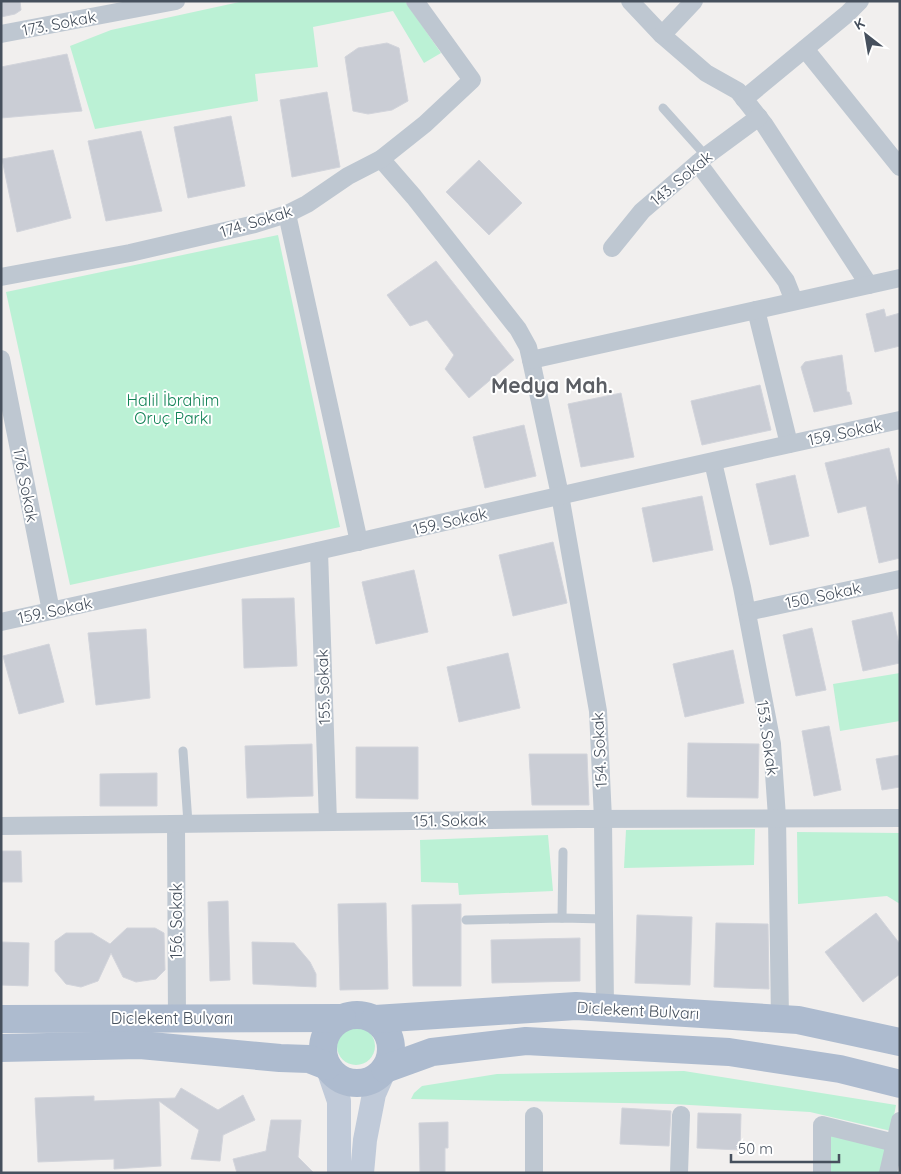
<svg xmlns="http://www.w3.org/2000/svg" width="901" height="1174" font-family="Quicksand,sans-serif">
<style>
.green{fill:#bbf1d5}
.building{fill:#cacdd5;stroke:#d2d4db}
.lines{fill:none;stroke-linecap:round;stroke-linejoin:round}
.lane{stroke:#bec7d1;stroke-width:9}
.street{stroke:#bec7d1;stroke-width:18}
.secondary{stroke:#c0cad9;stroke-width:24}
.primary{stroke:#adbbcf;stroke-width:28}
.labels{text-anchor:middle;stroke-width:4;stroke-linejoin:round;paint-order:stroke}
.street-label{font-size:16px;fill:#46505d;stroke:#fff}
.park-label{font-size:16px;fill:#128256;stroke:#fff}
.district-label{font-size:21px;font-weight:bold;fill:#5b5e64;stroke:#fff}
</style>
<rect width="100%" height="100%" fill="#f1efee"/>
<g class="green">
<polygon points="244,1 405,1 441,53 424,63 393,11 313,27 318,67 255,74 258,101 95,129 70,46 111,30"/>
<polygon points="278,235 340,527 70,585 6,292"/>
<polygon points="900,673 900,721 840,731 833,684"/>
<polygon points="755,829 754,865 624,868 626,830"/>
<polygon points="797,832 900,833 900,904 887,896 798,904"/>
<polygon points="548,835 553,891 459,895 458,883 421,882 420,840"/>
<circle cx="356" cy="1046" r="19"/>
<polygon points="684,1071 896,1105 891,1131 810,1112 672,1104 411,1099 414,1093 422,1086 497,1074"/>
<polygon points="829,1132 888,1147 880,1173 828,1173"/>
</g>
<g class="building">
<polygon points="1,1 20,1 21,10 15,14 1,17"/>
<polygon points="387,43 399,48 408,101 392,110 368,114 353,111 345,57 358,48"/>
<polygon points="67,54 82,111 1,118 1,67"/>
<polygon points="327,92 340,167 292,177 280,100"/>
<polygon points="231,116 245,186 188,198 174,127"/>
<polygon points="141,131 162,211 106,221 88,141"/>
<polygon points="53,150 71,218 17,232 2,159"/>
<polygon points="479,160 522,203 489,235 446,192"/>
<polygon points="436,261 514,360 469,398 445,369 454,355 427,320 410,326 387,295"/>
<polygon points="884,309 886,317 900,313 900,346 875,352 866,314"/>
<polygon points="842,355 847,392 849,392 852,404 814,412 801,367 805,362"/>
<polygon points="760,385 771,430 702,445 691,401"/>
<polygon points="621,393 634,457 581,467 568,404"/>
<polygon points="524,425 536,476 485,488 473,437"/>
<polygon points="889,448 900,492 900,558 879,563 866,506 838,513 825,463"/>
<polygon points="795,475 809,536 770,545 756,484"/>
<polygon points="702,496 713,550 653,562 642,508"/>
<polygon points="553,542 567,603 513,616 499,555"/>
<polygon points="414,570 428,632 376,644 362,582"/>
<polygon points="294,598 297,666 244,668 242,599"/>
<polygon points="892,612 900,649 900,663 863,671 852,621"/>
<polygon points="812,628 826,690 796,696 783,635"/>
<polygon points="146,629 150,698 96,705 88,633"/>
<polygon points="49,644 64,702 19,714 3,656"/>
<polygon points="733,650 744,703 685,717 673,664"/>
<polygon points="508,653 520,708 459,722 447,667"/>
<polygon points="829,726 841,790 814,796 802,731"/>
<polygon points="688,743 759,744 758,798 687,797"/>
<polygon points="312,744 313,796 247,798 245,746"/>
<polygon points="356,747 418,747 418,799 356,798"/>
<polygon points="529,754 587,754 589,805 532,805"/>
<polygon points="900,755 900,787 882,790 876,759"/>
<polygon points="157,773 157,806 100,806 100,774"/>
<polygon points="1,851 21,851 22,882 1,882"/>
<polygon points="228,901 230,980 210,981 208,902"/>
<polygon points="386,903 388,989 340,990 338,904"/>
<polygon points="461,904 461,986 413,986 412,905"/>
<polygon points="876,913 900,944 900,974 863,1002 825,952"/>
<polygon points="637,915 692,917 690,985 635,983"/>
<polygon points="716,923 768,924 769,989 714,987"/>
<polygon points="127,928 155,928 164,933 165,970 156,979 136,982 123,977 111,953 98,981 81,987 66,984 55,971 55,941 66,933 92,933 110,944"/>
<polygon points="580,938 580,981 492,983 491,940"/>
<polygon points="1,942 29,943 28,986 1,985"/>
<polygon points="252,942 294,943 310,962 316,974 316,987 253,984"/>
<polygon points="181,1088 218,1110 243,1095 255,1120 223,1135 220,1161 191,1159 199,1130 159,1101 161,1166 114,1169 114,1159 38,1162 35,1098 94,1096 94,1101 175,1098"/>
<polygon points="622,1108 671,1111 669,1146 620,1144"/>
<polygon points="698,1113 741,1114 740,1150 697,1148"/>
<polygon points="271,1120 301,1120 298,1157 314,1173 237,1173 233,1159 266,1151"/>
<polygon points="448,1122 448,1148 445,1148 445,1173 420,1173 419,1123"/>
</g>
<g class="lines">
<g class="lane">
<polyline points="663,108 706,156"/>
<polyline points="183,751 188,823"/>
<polyline points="562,918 563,852"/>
<polyline points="466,920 562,918 604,919"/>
</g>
<g class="street">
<polyline points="630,1 662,35 706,73 738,91 764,124 869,285"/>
<polyline points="1,34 176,1"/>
<polyline points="662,35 694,1"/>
<polyline points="805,49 900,167"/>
<polyline points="744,99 847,14 860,1"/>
<polyline points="381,159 414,197 518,329 528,347 531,360 560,495 598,711 603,819 605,1008"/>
<polyline points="698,163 786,281 794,301"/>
<polyline points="287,214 359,542"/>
<polyline points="612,248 642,211 706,156 759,117"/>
<polyline points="1,277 130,253 255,224 287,214 307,204 348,176 381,159 425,124 472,80 415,1"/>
<polyline points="756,310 789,444"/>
<polyline points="1,359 51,611"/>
<polyline points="531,360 900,278"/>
<polyline points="713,462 742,587 772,744 777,817 780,1019"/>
<polyline points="319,551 328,822"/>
<polyline points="747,612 900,579"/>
<path d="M1,622C301,557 600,484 900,420"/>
<polyline points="176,824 177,1019"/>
<polyline points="1,826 579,819 900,818"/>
<polyline points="534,1173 534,1116"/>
<polyline points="679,1173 681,1115"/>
<polyline points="822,1173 822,1125 895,1143"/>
<polyline points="888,1173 900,1121"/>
</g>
<g class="secondary">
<polyline points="327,1066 339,1101 339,1173"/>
<polyline points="362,1173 365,1140 374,1094 385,1069"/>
</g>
<g class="primary">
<circle cx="357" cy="1049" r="34"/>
<polyline points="1,1019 342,1018"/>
<polyline points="375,1019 576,1006 798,1020 900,1042"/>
<polyline points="1,1048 140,1045 280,1058 309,1059 327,1066"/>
<polyline points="385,1069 432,1052 526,1041 729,1052 840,1069 900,1084"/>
</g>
</g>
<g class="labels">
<g class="street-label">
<text transform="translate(59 23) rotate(-11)" y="6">173. Sokak</text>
<text transform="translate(681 178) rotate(-40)" y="6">143. Sokak</text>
<text transform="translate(256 221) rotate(-17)" y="6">174. Sokak</text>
<text transform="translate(845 432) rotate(-12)" y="6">159. Sokak</text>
<text transform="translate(26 485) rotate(79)" y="6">176. Sokak</text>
<text transform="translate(450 521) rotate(-13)" y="6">159. Sokak</text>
<text transform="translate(823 595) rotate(-12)" y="6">150. Sokak</text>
<text transform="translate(55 610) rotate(-12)" y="6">159. Sokak</text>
<text transform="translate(323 687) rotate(-92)" y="6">155. Sokak</text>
<text transform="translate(768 738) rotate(82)" y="6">153. Sokak</text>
<text transform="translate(599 750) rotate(-93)" y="6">154. Sokak</text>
<text transform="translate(450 820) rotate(-1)" y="6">151. Sokak</text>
<text transform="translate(176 921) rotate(-90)" y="6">156. Sokak</text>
<text transform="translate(638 1010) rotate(3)" y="6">Diclekent Bulvarı</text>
<text x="172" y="1024">Diclekent Bulvarı</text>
</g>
<g class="park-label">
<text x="173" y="406">Halil İbrahim<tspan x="173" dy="18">Oruç Parkı</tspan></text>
</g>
<g class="district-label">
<text x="552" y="393">Medya Mah.</text>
</g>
</g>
<rect width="901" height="1174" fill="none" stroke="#46505d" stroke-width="5"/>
<g transform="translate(866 35) rotate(329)" stroke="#ffffff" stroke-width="4" paint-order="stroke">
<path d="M0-4L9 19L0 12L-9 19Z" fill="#46505d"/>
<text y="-8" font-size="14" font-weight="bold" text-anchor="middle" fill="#46505d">K</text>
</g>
<path d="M731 1154v8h108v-8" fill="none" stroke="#46505d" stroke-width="2.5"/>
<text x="738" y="1154" font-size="15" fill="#46505d" stroke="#ffffff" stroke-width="4" paint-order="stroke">50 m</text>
</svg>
